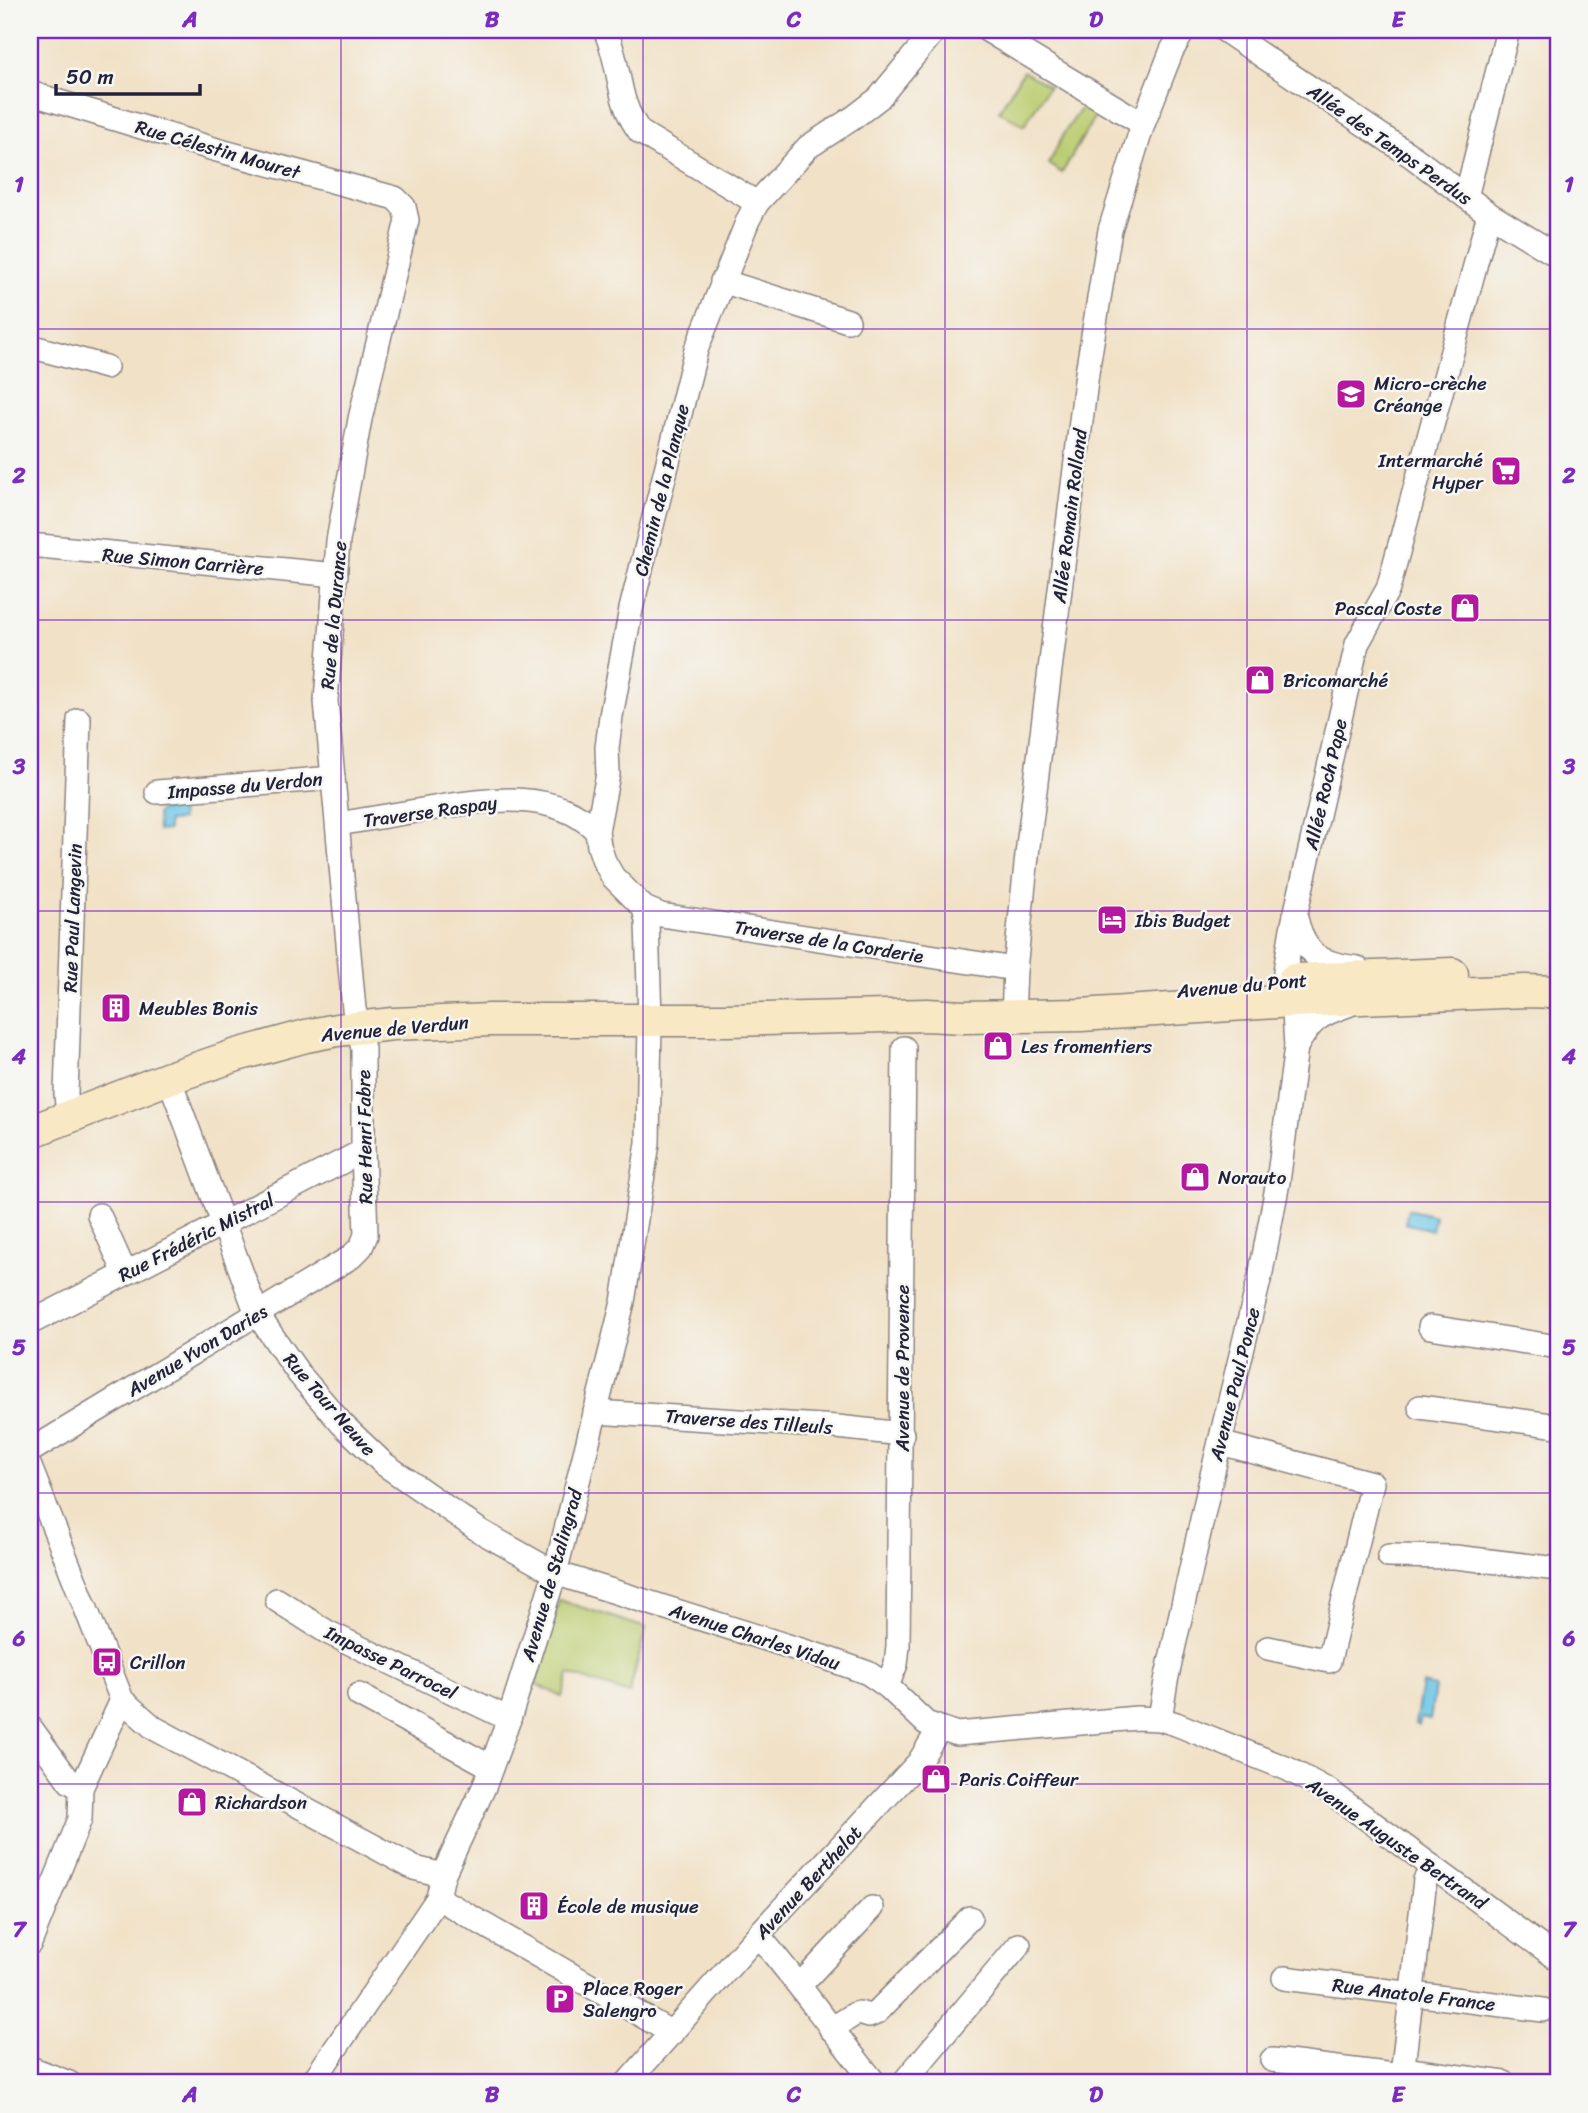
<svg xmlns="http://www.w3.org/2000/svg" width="1588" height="2113" font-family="Sriracha,sans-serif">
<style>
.green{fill:#bbcc6f;stroke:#6e7755;stroke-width:2}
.water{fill:#68c5e6;stroke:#457490;stroke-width:2}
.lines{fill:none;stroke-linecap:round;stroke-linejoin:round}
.minor-casing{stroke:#8a8280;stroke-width:26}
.secondary-casing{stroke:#8a8280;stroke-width:35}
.minor{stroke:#fff;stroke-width:23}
.secondary{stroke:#f8e8c3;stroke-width:32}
.grid{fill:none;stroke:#7b2cbf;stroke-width:2;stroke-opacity:0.55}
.labels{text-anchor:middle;stroke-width:5;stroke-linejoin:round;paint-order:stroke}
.street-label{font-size:19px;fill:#22223b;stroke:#f6f6f2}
.poi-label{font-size:19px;fill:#22223b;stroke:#f6f6f2;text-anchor:start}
.neatline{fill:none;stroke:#7b2cbf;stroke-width:2.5}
.grid-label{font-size:23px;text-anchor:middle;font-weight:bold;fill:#7b2cbf}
</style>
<rect width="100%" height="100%" fill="#f6f6f2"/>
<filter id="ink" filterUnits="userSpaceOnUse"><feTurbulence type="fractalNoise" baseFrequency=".0143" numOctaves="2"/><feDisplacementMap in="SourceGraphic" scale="14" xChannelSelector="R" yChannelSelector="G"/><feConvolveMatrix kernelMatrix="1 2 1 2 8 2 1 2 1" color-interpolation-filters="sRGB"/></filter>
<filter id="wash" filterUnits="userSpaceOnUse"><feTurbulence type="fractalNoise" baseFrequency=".00686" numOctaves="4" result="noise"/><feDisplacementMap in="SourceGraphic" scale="28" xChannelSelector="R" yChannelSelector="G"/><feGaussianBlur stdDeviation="1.57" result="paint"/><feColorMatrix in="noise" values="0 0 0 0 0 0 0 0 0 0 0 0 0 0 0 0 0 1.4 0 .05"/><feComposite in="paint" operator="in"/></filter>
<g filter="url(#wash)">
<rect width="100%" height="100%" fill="#f1e1c6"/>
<g class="green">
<polygon points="1023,71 1049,86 1024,126 999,111"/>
<polygon points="1083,106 1096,114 1062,173 1049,164 1064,133"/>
<polygon points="559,1600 646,1628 629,1694 569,1674 562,1697 536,1684"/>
</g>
<g class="water">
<polygon points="180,809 181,820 168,821 168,830 158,831 157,814 160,810"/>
<polygon points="1408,1209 1435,1216 1432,1230 1405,1223"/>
<polygon points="1422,1684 1435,1687 1430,1720 1421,1718 1419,1725 1415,1724"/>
</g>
</g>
<g filter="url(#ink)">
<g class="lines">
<g class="minor-casing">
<g id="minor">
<path d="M605,30C622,66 615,99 640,132L757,203"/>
<polyline points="987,30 1143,124"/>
<polyline points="1224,30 1413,157 1489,214 1558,256"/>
<polyline points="30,93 217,150 395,198 404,207 407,220 360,419 338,541 326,701 354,1009 363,1049 363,1151 366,1235 361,1247 351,1257 30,1451"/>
<polyline points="1466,197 1508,30"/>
<polyline points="722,281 848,321"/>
<polyline points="30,346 106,367"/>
<polyline points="30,545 336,575"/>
<polyline points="157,792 333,778"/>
<path d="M338,824C368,819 398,814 428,809C484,800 553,787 597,831"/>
<polyline points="644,908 661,915 1015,969"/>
<path d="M1295,914C1304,954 1317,963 1357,968"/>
<polyline points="1013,1017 1015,969 1028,846 1087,373 1110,230 1143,124 1172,50 1184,30"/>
<path d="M1296,1047C1311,1020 1319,1015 1348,1005"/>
<polyline points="169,1078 257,1314 299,1374 342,1424 384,1464 480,1531 555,1573 826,1658 868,1673 887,1686 926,1723 957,1734 1137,1718 1160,1719 1176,1724 1288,1769 1329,1791 1558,1959"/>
<polyline points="68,1116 66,1094 79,720"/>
<polyline points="99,1215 125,1273"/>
<polyline points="30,1323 363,1151"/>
<polyline points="1430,1327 1558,1347"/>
<polyline points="1420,1407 1558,1426"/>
<polyline points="595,1412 837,1427 902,1434"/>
<polyline points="1220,1443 1372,1483 1329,1661 1268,1648"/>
<polyline points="30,1467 122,1700 154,1728 414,1868 443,1875"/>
<polyline points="1389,1556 1455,1557 1558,1569"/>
<polyline points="277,1600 327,1632 509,1719"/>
<polyline points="887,1686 896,1664 898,1646 904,1048"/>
<polyline points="359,1695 491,1767"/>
<polyline points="1160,1719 1166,1681 1212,1475 1261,1272 1278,1182 1296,1047 1294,1011 1285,971 1292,929 1357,644 1388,589 1489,214"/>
<polyline points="30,1727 70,1782 81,1788"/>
<polyline points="438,1898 672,2033"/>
<path d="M758,1935C799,1983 835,2035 875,2083"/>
<polyline points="30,1943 80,1819 81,1788 122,1700"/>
<polyline points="1284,1978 1543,2010"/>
<polyline points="800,1985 872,1908"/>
<polyline points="831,2029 855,2014 859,2013 869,2016 876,2013 970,1918"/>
<polyline points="1272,2060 1402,2076"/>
<polyline points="30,2068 69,2083"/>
<polyline points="1403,2069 1504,2083"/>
<polyline points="312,2083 438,1898 443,1875 484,1787 509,1719 555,1573 623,1302 648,1143 650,1020 647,921 644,908 613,877 604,861 599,846 597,831 608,774 607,748 611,716 631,609 696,350 748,220 757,203 808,147 853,118 879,98 935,30"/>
<polyline points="627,2083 755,1938 919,1762 939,1729"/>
<polyline points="903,2083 1019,1945"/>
<polyline points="1401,2083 1425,1880 1433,1867"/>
</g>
</g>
<g class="secondary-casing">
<g id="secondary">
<polyline points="1294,980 1452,974"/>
<polyline points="30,1132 169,1078 237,1055 306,1036 337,1030 393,1024 490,1020 727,1020 927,1015 963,1017 1081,1015 1292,1001 1525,991 1558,992"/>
</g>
</g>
<use href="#minor" class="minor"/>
<use href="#secondary" class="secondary"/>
</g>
</g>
<path class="grid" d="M341,30V2083M643,30V2083M945,30V2083M1247,30V2083M30,329H1558M30,620H1558M30,911H1558M30,1202H1558M30,1493H1558M30,1784H1558"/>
<defs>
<g id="school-square" transform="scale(1.575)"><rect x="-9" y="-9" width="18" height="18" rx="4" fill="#b5179e" stroke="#f6f6f2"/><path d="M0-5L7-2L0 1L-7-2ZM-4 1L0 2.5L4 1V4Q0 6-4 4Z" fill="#fff"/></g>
<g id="supermarket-square" transform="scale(1.575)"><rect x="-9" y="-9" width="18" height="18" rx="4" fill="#b5179e" stroke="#f6f6f2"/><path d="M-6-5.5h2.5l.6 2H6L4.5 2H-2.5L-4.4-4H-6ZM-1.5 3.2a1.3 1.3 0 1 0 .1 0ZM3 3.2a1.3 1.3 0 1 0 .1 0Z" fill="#fff"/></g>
<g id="shop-square" transform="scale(1.575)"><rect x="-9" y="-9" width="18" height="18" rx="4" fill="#b5179e" stroke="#f6f6f2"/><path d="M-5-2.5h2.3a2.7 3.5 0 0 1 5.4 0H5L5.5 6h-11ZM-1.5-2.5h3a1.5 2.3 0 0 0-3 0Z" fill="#fff"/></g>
<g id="hotel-square" transform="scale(1.575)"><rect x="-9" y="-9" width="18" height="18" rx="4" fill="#b5179e" stroke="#f6f6f2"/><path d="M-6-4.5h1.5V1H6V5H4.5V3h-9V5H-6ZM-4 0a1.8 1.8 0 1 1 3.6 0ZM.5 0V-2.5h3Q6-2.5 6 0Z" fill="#fff"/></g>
<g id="building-square" transform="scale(1.575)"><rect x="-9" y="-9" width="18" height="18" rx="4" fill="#b5179e" stroke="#f6f6f2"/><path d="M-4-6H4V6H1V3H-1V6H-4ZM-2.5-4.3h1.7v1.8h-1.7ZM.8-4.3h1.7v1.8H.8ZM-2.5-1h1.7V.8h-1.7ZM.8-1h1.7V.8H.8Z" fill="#fff"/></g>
<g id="bus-square" transform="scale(1.575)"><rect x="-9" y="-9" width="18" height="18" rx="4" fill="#b5179e" stroke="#f6f6f2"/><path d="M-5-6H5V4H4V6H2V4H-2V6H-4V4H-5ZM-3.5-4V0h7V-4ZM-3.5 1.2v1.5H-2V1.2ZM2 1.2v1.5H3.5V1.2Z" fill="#fff"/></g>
<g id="parking-square" transform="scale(1.575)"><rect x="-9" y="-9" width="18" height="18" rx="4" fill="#b5179e" stroke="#f6f6f2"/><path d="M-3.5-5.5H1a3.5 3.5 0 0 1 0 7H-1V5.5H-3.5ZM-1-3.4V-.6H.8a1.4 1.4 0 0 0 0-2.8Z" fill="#fff"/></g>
</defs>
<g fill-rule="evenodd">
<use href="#school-square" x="1351" y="394"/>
<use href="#supermarket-square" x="1506" y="471"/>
<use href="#shop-square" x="1465" y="608"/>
<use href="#shop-square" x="1260" y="680"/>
<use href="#hotel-square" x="1112" y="920"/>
<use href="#building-square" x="116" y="1008"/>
<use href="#shop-square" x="998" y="1046"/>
<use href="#shop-square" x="1195" y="1177"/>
<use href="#bus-square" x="107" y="1662"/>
<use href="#shop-square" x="936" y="1779"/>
<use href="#shop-square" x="192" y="1802"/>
<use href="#building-square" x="534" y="1906"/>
<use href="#parking-square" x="560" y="1999"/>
</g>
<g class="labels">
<g class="street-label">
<text transform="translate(1390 144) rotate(35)" y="7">Allée des Temps Perdus</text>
<text transform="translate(218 149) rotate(16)" y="7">Rue Célestin Mouret</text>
<text transform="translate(661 490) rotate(-76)" y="7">Chemin de la Planque</text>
<text transform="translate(1069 516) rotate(-83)" y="7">Allée Romain Rolland</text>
<text transform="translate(183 561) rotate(5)" y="7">Rue Simon Carrière</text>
<text transform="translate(333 615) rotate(-85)" y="7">Rue de la Durance</text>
<text transform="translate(1325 784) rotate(-77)" y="7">Allée Roch Pape</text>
<text transform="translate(245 785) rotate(-5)" y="7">Impasse du Verdon</text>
<text transform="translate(430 811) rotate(-8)" y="7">Traverse Raspay</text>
<text transform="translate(72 918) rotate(-88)" y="7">Rue Paul Langevin</text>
<text transform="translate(829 941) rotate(9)" y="7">Traverse de la Corderie</text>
<text transform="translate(1242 985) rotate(-5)" y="7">Avenue du Pont</text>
<text transform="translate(395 1028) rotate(-5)" y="7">Avenue de Verdun</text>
<text transform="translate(364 1137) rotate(-91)" y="7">Rue Henri Fabre</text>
<text transform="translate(196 1237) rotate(-27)" y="7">Rue Frédéric Mistral</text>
<text transform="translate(197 1350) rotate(-31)" y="7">Avenue Yvon Daries</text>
<text transform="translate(902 1368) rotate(-90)" y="7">Avenue de Provence</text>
<text transform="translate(1234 1384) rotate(-76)" y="7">Avenue Paul Ponce</text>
<text transform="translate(330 1404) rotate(49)" y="7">Rue Tour Neuve</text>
<text transform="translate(749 1421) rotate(4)" y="7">Traverse des Tilleuls</text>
<text transform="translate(551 1575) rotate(-74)" y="7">Avenue de Stalingrad</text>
<text transform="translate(755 1636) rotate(18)" y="7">Avenue Charles Vidau</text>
<text transform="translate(391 1662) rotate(26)" y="7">Impasse Parrocel</text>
<text transform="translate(1397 1843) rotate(35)" y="7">Avenue Auguste Bertrand</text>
<text transform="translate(808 1882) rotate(-47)" y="7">Avenue Berthelot</text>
<text transform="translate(1414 1994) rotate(7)" y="7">Rue Anatole France</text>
</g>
<g class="poi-label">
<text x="1374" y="390">Micro-crèche<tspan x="1374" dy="22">Créange</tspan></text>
<text x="1483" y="467" text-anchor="end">Intermarché<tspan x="1483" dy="22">Hyper</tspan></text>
<text x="1442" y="615" text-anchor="end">Pascal Coste</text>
<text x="1283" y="687">Bricomarché</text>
<text x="1135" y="927">Ibis Budget</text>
<text x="139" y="1015">Meubles Bonis</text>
<text x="1021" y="1053">Les fromentiers</text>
<text x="1218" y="1184">Norauto</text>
<text x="130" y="1669">Crillon</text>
<text x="959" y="1786">Paris Coiffeur</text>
<text x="215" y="1809">Richardson</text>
<text x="557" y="1913">École de musique</text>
<text x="583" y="1995">Place Roger<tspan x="583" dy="22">Salengro</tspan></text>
</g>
</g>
<rect width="1588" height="2113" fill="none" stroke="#f6f6f2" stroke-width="77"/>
<path d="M56 84v10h144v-10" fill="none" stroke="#22223b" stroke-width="3.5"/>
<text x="66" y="84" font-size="21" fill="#22223b" stroke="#f6f6f2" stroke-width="5" paint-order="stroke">50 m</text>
<rect x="38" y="38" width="1512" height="2036" class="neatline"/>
<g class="grid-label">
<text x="190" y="27">A</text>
<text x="492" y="27">B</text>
<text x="794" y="27">C</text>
<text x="1096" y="27">D</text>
<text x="1398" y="27">E</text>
<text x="19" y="192">1</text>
<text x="1569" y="192">1</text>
<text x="19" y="483">2</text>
<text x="1569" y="483">2</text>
<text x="19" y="774">3</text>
<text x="1569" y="774">3</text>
<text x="19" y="1064">4</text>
<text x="1569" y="1064">4</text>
<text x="19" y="1355">5</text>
<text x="1569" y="1355">5</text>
<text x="19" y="1646">6</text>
<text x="1569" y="1646">6</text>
<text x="19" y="1937">7</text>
<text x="1569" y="1937">7</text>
<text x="190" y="2102">A</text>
<text x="492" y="2102">B</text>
<text x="794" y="2102">C</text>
<text x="1096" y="2102">D</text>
<text x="1398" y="2102">E</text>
</g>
</svg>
